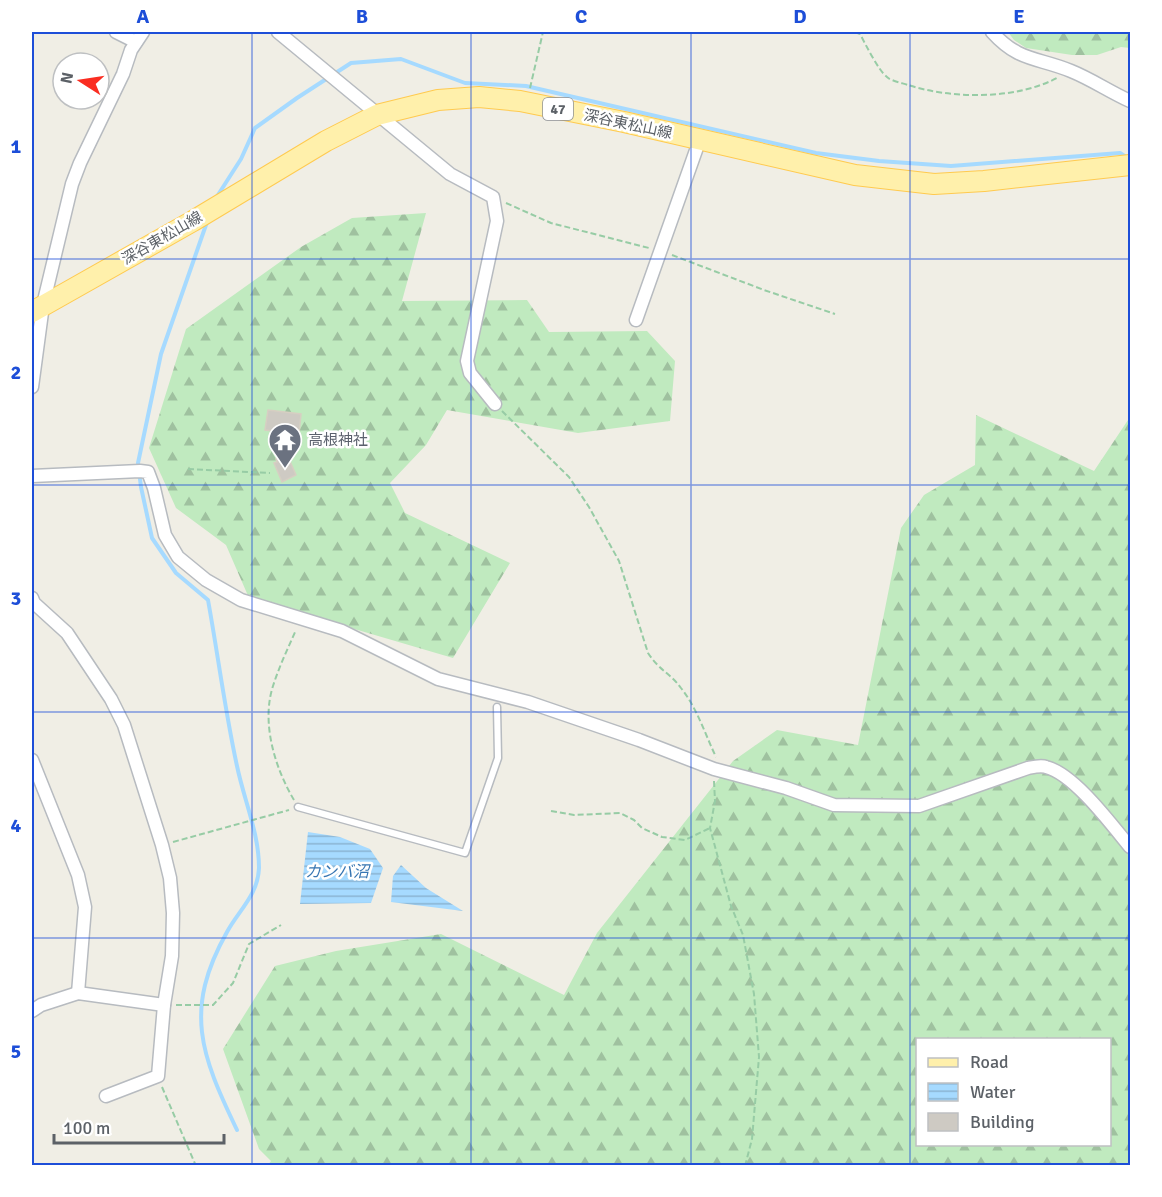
<svg xmlns="http://www.w3.org/2000/svg" width="1162" height="1197" font-family="Signika,'Noto Sans JP',sans-serif">
<style>
.forest{fill:url(#forest-firs);fill-rule:evenodd}
.water{fill:url(#water-rules)}
.lines{fill:none;stroke-linecap:round;stroke-linejoin:round}
.stream{stroke:#a6daff;stroke-width:4}
.building{fill:#cecac3;stroke:#d6cfc2;stroke-width:1.5}
.lane-casing{stroke:#b7bbc0;stroke-width:9}
.street-casing{stroke:#b7bbc0;stroke-width:15}
.primary-casing{stroke:#ffca4f;stroke-width:22}
.path{stroke:#97cca5;stroke-width:2;stroke-dasharray:6 3;stroke-linecap:butt}
.lane{stroke:#fff;stroke-width:6}
.street{stroke:#fff;stroke-width:12}
.primary{stroke:#fff0ab;stroke-width:20}
.grid{fill:none;stroke:#1d4ed8;stroke-width:1.5;stroke-opacity:0.55}
.labels{text-anchor:middle;stroke-width:5;stroke-linejoin:round;paint-order:stroke}
.shield{fill:#fff;stroke:#8d9095;stroke-width:1.5}
.shield-label{font-size:14px;font-weight:bold;fill:#5c6167}
.street-label{font-size:15px;fill:#5c6167;stroke:#fff}
.worship-label{font-size:15px;fill:#5b616d;stroke:#fff;text-anchor:start}
.water-label{font-size:16px;font-style:italic;fill:#3675b2;stroke:#fff}
.neatline{fill:none;stroke:#1d4ed8;stroke-width:2}
.grid-label{font-size:20px;text-anchor:middle;font-weight:bold;fill:#1d4ed8}
</style>
<defs>
<pattern id="forest-firs" width="22" height="20" patternUnits="userSpaceOnUse" patternTransform="scale(1.5)"><rect width="22" height="20" fill="#c0eabf"/><path d="M5 1l3.5 6h-7zM16 11l3.5 6h-7z" fill="#9fc19f"/></pattern>
<pattern id="water-rules" width="6" height="5" patternUnits="userSpaceOnUse" patternTransform="scale(1.5)"><rect width="6" height="5" fill="#a6daff"/><path d="M0 2.5h6" fill="none" stroke="#8ab4d2"/></pattern>
</defs>
<rect width="100%" height="100%" fill="#f0eee5"/>
<g class="forest">
<polygon points="1008,32 1130,32 1130,48 1121,47 1097,55 1072,55 1026,48 1014,40"/>
<polygon points="426,213 402,301 527,300 549,332 647,331 675,361 670,421 578,433 447,410 426,445 390,483 405,513 510,563 453,658 249,598 226,545 176,508 149,448 186,329 301,247 352,218"/>
<path d="M976,415L1094,471L1130,417V1165H268L271,1161L259,1149L223,1049L275,966L336,951L441,934L564,995L597,933L733,761L777,730L858,745L901,528L924,495L975,465ZM918,1040H1110V1144H918Z"/>
</g>
<g class="water">
<polygon points="308,832 340,837 370,849 383,868 371,903 300,904"/>
<polygon points="401,865 426,888 463,911 391,902 393,876"/>
</g>
<g class="lines">
<g class="stream">
<polyline points="216,198 241,159 255,128 297,98 351,63 401,59 465,83 526,86 816,153 879,161 951,166 1120,153 1126,157"/>
<path d="M207,222L161,354L138,463L141,487L152,538L176,573L208,600C218,655 225,711 237,766C244,800 259,833 259,868C258,895 239,910 227,932C183,1010 201,1055 237,1130"/>
</g>
</g>
<g class="building">
<polygon points="268,410 301,414 299,434 265,430"/>
<polygon points="284,455 285,459 288,457 296,475 282,482 274,463 277,462 276,459"/>
</g>
<g class="lines">
<g class="lane-casing">
<polyline id="lane" points="298,807 465,853 498,758 497,707"/>
</g>
<g class="street-casing">
<g id="street">
<polyline points="116,32 136,42"/>
<polyline points="278,32 450,174 493,197 497,221 467,361 470,373 495,404"/>
<path d="M992,32C1019,62 1037,57 1071,71C1091,79 1110,92 1130,101"/>
<polyline points="636,320 700,139"/>
<polyline points="32,387 43,305 72,184 80,163 123,74 131,50 143,32"/>
<path d="M32,476L140,471L148,472L154,488L165,535L178,557L206,580L241,600L342,631L438,679L528,702L639,740L714,769L786,788L834,805L919,806L1028,768C1033,767 1041,765 1046,767C1074,774 1111,824 1130,847"/>
<polyline points="32,598 34,603 67,633 111,699 124,725 162,845 170,878 173,913 172,956 164,1005 158,1076 106,1096"/>
<polyline points="32,760 78,875 85,907 78,993"/>
<polyline points="32,1011 41,1005 78,993 164,1005"/>
</g>
</g>
<g class="primary-casing">
<polyline id="primary" points="32,312 193,221 326,141 377,115 438,100 479,97 520,101 624,122 855,175 934,184 984,181 1130,165"/>
</g>
<g class="path">
<path d="M855,32L860,34C866,45 878,70 887,77C891,81 902,83 908,85C952,99 1015,100 1057,78"/>
<polyline points="530,88 543,32"/>
<polyline points="506,203 551,223 649,248"/>
<polyline points="672,255 764,290 835,314"/>
<path d="M502,411L569,477L589,507L619,561L648,653C659,670 671,674 681,688C697,708 705,734 716,757"/>
<polyline points="188,469 270,473"/>
<polyline points="714,781 715,801 710,828 731,906 743,935 754,994 759,1057 752,1139 745,1166"/>
<path d="M294,800C275,768 261,723 273,686C279,667 288,648 296,630"/>
<polyline points="551,811 574,815 620,813 634,820 642,828 662,837 685,840 710,828"/>
<polyline points="173,842 289,810"/>
<polyline points="176,1005 213,1005 233,983 249,944 281,925"/>
<polyline points="162,1087 196,1166"/>
</g>
<use href="#lane" class="lane"/>
<use href="#street" class="street"/>
<use href="#primary" class="primary"/>
</g>
<path class="grid" d="M252,32V1166M471,32V1166M691,32V1166M910,32V1166M32,259H1130M32,485H1130M32,712H1130M32,938H1130"/>
<defs>
<g id="temple-pin" transform="scale(1.725)"><path d="M0 17L-7.5 6A9.5 9.5 0 1 1 7.5 6Z" fill="#6b7280" stroke="#fff"/><path d="M0-6L5-2H3V0L6.5 2.5H4V6H1.5V3h-3V6H-4V2.5H-6.5L-3 0V-2H-5Z" fill="#fff"/></g>
</defs>
<g fill-rule="evenodd">
<use href="#temple-pin" x="285" y="440"/>
</g>
<g class="labels">
<rect class="shield" x="543" y="98" width="30" height="22" rx="4.5"/>
<g class="shield-label">
<text x="558" y="114">47</text>
</g>
<g class="street-label">
<text transform="translate(628 124) rotate(12)" y="5">深谷東松山線</text>
<text transform="translate(162 238) rotate(-30)" y="5">深谷東松山線</text>
</g>
<g class="worship-label">
<text x="308" y="445">高根神社</text>
</g>
<g class="water-label">
<text x="337" y="877">カンバ沼</text>
</g>
</g>
<rect width="1162" height="1197" fill="none" stroke="#ffffff" stroke-width="66"/>
<rect x="916" y="1038" width="195" height="108" fill="#ffffff" stroke="#bec0c2" stroke-width="1.5"/>
<rect x="928" y="1058" width="30" height="9" fill="#fff0ab" stroke="#bec0c2" stroke-width="1.5"/>
<text x="970" y="1068" font-size="18" fill="#5c6167">Road</text>
<rect x="928" y="1083" width="30" height="18" fill="url(#water-rules)" stroke="#bec0c2" stroke-width="1.5"/>
<text x="970" y="1098" font-size="18" fill="#5c6167">Water</text>
<rect x="928" y="1113" width="30" height="18" fill="#cecac3" stroke="#bec0c2" stroke-width="1.5"/>
<text x="970" y="1128" font-size="18" fill="#5c6167">Building</text>
<g transform="translate(81 81) rotate(282)"><circle r="28" fill="#ffffff" stroke="#bec0c2" stroke-width="1.5"/>
<path d="M0-4.5L10 22L0 15L-10 22Z" fill="#fa2d21"/>
<text y="-9" font-size="16" font-weight="bold" text-anchor="middle" fill="#5c6167">N</text>
</g>
<path d="M54 1134v9h170v-9" fill="none" stroke="#5c6167" stroke-width="3"/>
<text x="63" y="1134" font-size="18" fill="#5c6167" stroke="#ffffff" stroke-width="4.5" paint-order="stroke">100 m</text>
<rect x="33" y="33" width="1096" height="1131" class="neatline"/>
<g class="grid-label">
<text x="143" y="23">A</text>
<text x="362" y="23">B</text>
<text x="581" y="23">C</text>
<text x="800" y="23">D</text>
<text x="1019" y="23">E</text>
<text x="16" y="153">1</text>
<text x="16" y="379">2</text>
<text x="16" y="605">3</text>
<text x="16" y="832">4</text>
<text x="16" y="1058">5</text>
</g>
</svg>
